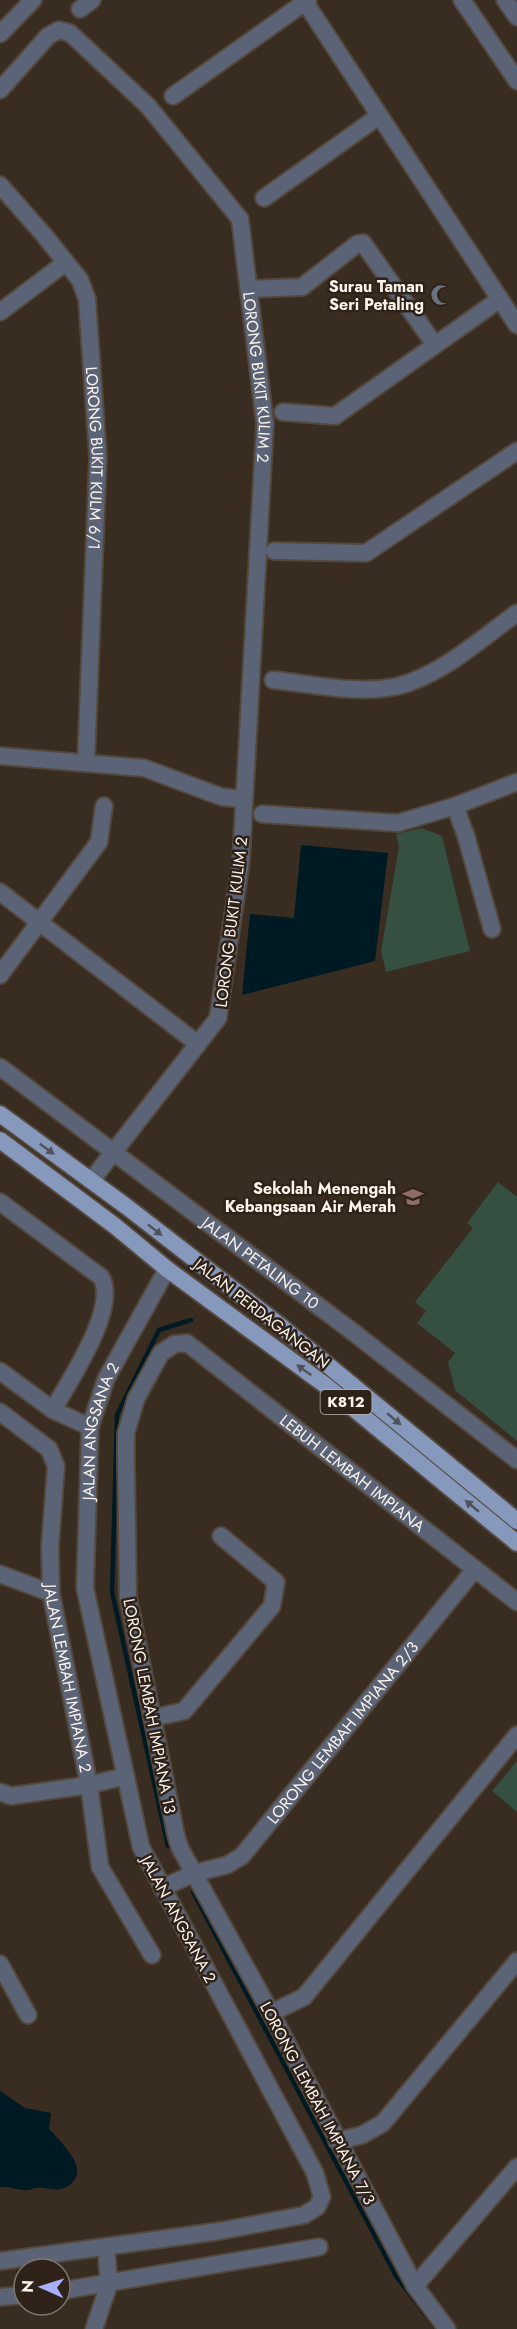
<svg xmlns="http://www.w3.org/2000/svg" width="517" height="2329" font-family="Jost,sans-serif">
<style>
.green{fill:#355041}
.water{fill:#001a23}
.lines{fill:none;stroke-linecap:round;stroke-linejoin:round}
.stream{stroke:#001a23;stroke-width:4.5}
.minor-casing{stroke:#54483d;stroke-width:20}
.tertiary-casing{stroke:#54483d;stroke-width:20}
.primary-casing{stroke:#54483d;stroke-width:20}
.minor{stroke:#5b6476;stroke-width:16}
.tertiary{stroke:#5b6476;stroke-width:16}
.primary{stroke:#8698bc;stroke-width:16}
.oneway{fill:#52515a}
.labels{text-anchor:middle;stroke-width:5;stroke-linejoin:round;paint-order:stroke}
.shield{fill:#2f2218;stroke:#beb4ac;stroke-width:1.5}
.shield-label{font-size:15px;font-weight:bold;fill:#fcf3ec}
.poi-label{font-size:16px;font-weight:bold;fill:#fcf3ec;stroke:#2f2218;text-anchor:end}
.street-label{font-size:16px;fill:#fcf3ec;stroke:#2f2218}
</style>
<rect width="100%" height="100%" fill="#392c21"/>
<g class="green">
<polygon points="422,828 442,836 470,951 386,972 381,951 399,847 396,834"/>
<polygon points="498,1182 517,1197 517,1441 455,1390 448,1362 455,1353 417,1323 426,1311 415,1302 473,1228 467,1223"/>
<polygon points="517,1761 517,1812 492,1791"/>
</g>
<g class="water">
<polygon points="301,845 388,853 375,961 242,995 250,914 294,918"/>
<path d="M0,2091L25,2108L51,2113L49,2129C62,2143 96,2174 64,2188C54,2192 46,2187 36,2188C33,2188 31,2190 28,2190C18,2191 9,2186 0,2187Z"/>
</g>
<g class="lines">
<g class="stream">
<polyline points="168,1846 112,1592 117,1415 159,1330 191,1320"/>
<polyline points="193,1892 396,2276 437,2329"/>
</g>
<g class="minor-casing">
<g id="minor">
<polyline points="462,0 517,81"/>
<polyline points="305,2 517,325"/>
<polyline points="80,9 92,0"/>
<path id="s1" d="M0,90L48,36L59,30L70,33L148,106L240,219L265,424L241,861L218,1018L91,1181"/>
<polyline points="173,96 308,0"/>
<path id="s2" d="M0,185L44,235L80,280L87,299L98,457L86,763"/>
<polyline points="264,198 379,116"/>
<polyline points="249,289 302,287 357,244 363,243 435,345"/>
<polyline points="0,312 65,263"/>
<polyline points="283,412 335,416 500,299"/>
<polyline points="274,551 366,553 517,451"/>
<path d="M273,680C313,684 358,695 398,686C440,676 482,638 517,613"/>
<polyline points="0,756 144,768 222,797 244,799"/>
<polyline points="455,806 466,836 492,929"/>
<polyline points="262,814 398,823 455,806 517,782"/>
<polyline points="0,892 198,1044"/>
<polyline points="0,975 99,842 104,806"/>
<path id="s3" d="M0,1067L353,1332L517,1460"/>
<path d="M0,1202L101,1277C119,1308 69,1381 53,1410"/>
<polyline points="0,1371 53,1410 90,1427"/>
<path id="s4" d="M0,1412L49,1449L56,1466L50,1547L51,1593L89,1785L100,1867L152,1955"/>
<polyline points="0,1574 51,1593"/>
<polyline points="152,1718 184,1711 272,1606 276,1582 221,1536"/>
<polyline points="0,1792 11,1796 89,1785 126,1776"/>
<path id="s5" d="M162,1888L195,1873L227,1865L242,1856L475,1569"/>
<polyline points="0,1964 28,2015"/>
<polyline points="271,2013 304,1997 517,1735"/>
<polyline points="337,2141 362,2135 383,2123 517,1961"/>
<path id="s6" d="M0,2261L220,2231L304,2215L317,2207L322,2197L315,2173L141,1847L85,1588L90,1427L106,1379L167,1269"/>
<polyline points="415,2286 517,2167"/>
<polyline points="60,2291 319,2247"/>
<polyline points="0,2297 24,2295"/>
<polyline points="94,2329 109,2284 106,2247"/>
<path id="s7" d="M447,2329L415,2286L271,2013L180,1848L176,1835L128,1597L126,1459V1433L136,1399L161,1353L175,1344L187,1343L517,1602"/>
</g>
</g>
<g class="tertiary-casing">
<g id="tertiary">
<polyline points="505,0 517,17"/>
<polyline points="0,34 33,0"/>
</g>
</g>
<g class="primary-casing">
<g id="primary">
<polyline points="0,1114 127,1207 278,1324 517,1521"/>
<polyline points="0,1140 115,1226 167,1269 325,1385 517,1543"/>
</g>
</g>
<use href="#minor" class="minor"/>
<use href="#tertiary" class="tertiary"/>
<use href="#primary" class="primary"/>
</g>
<defs><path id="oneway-solid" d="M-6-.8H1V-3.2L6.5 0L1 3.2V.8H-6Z" transform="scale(1.5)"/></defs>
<g class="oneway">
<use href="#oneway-solid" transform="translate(47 1149) rotate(36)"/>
<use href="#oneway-solid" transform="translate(155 1230) rotate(38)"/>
<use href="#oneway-solid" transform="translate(304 1370) rotate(-144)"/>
<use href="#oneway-solid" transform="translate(394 1419) rotate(40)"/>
<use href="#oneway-solid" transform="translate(472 1506) rotate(-140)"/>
</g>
<defs>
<g id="mosque-bare" transform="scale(1.62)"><path d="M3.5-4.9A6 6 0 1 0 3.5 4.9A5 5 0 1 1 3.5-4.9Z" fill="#6b7280" stroke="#2f2218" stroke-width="2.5" paint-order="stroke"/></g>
<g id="school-bare" transform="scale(1.62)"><path d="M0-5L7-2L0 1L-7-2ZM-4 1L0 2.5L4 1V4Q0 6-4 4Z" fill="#8d6e63" stroke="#2f2218" stroke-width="2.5" paint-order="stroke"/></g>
</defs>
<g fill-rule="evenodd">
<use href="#mosque-bare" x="441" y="295"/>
<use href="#school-bare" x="413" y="1197"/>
</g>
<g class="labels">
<rect class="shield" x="320.5" y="1390" width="51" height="24" rx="4.5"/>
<g class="shield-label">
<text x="346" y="1407">K812</text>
</g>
<g class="poi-label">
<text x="424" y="292">Surau Taman<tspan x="424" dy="18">Seri Petaling</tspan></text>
<text x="396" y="1194">Sekolah Menengah<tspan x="396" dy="18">Kebangsaan Air Merah</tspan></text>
</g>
<g class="street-label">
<text dy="6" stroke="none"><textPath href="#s1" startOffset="508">LORONG BUKIT KULIM 2</textPath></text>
<text dy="6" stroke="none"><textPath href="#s2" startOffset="304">LORONG BUKIT KULM 6/1</textPath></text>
<text transform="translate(231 922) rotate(-83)" y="6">LORONG BUKIT KULIM 2</text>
<text dy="6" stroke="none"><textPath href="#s3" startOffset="326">JALAN PETALING 10</textPath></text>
<text transform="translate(262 1313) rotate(38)" y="6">JALAN PERDAGANGAN</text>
<text dy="6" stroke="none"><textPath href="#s6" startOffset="1152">JALAN ANGSANA 2</textPath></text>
<text dy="6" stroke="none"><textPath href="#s7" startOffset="1298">LEBUH LEMBAH IMPIANA</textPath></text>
<text dy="6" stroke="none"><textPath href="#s4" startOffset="294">JALAN LEMBAH IMPIANA 2</textPath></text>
<text transform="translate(150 1706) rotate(79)" y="6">LORONG LEMBAH IMPIANA 13</text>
<text dy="6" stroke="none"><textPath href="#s5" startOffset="246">LORONG LEMBAH IMPIANA 2/3</textPath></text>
<text transform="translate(179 1919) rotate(62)" y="6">JALAN ANGSANA 2</text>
<text transform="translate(318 2103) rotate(62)" y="6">LORONG LEMBAH IMPIANA 7/3</text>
</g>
</g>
<g transform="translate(42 2287) rotate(273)"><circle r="28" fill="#2f2218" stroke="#81766d" stroke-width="1.5"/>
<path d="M0-4.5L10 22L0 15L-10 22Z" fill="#a8b0fc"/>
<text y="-9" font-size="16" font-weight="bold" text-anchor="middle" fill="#fcf3ec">N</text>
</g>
</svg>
